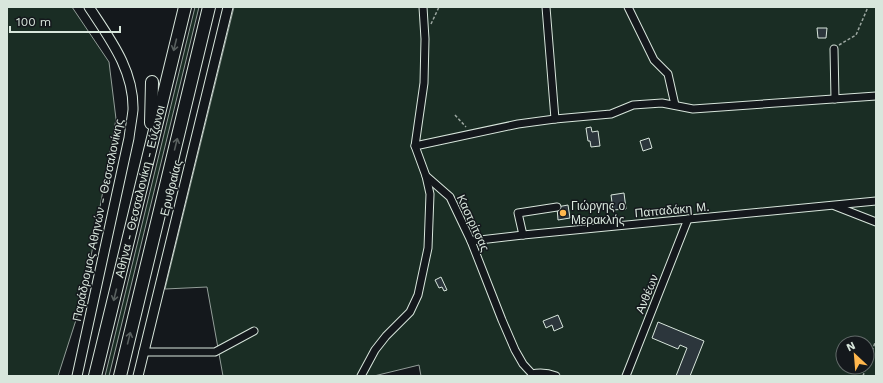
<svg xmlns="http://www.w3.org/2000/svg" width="883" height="383" font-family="'Work Sans',sans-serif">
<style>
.green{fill:#1a2d24;stroke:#939e99;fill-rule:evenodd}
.building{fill:#2c363c;stroke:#d8e6dc}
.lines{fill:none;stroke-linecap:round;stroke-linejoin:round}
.street-casing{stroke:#d8e6dc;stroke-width:9}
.secondary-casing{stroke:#d8e6dc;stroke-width:11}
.highway-casing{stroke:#d8e6dc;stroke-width:14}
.path{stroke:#9da8a2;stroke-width:1.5;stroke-dasharray:3 2;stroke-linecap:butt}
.street{stroke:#14181c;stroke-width:7}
.secondary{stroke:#14181c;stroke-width:9}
.highway{stroke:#14181c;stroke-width:12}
.oneway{stroke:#59605f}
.poi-dot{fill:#ffb74d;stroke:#14181c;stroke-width:1.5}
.labels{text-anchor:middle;stroke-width:3;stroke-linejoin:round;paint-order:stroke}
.street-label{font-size:12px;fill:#d8e6dc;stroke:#14181c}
.poi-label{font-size:12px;fill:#d8e6dc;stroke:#14181c;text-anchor:start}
</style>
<rect width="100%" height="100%" fill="#14181c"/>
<g class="green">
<polygon points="7,7 72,7 109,62 116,119 84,295 58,376 7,376"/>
<polygon points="195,7 199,7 109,376 105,376"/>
<path d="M234,7H876V376H421L419,365L374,376H223L207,287L165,289ZM843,343H867V367H843Z"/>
</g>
<g class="building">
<polygon points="817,28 827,28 826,38 818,38"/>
<polygon points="591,127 592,132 598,131 600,146 591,147 590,141 588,141 586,128"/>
<polygon points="649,138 652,148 643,151 640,141"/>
<polygon points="624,193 626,209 613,210 611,195"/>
<polygon points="568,205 570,218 558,220 557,207"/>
<polygon points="441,277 447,290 444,291 442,287 439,288 435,280"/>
<polygon points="558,315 563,327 554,331 552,325 546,328 543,321"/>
<polygon points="658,322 704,341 690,376 676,376 687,348 680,345 678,349 652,338"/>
</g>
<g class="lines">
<g class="street-casing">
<g id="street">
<polyline points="423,7 425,39 424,83 415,146 426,176 450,197 471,241 502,320 515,350 523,364 534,376"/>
<polyline points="546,7 555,119"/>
<polyline points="628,7 654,60 668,74 675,105"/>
<polyline points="834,49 835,99"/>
<polyline points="415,146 518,124 555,119 611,114 633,105 662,103 693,109 876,96"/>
<polyline points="835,206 876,222"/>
<polyline points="523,235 518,213 557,207"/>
<polyline points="471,241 523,235 876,201"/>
<polyline points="143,352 215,352 254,331"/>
<path d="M532,374C541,372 548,373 556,376"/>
<polyline points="361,376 375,350 386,336 410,312 418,295 428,248 430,194 426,176"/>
<polyline points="626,376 688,219"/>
</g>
</g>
<g class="secondary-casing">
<g id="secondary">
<path d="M77,376L129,138C130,129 132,119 133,110C134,70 110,39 89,7"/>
<polyline points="138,376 228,7"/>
</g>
</g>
<g class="highway-casing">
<g id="highway">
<polyline points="151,123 152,82"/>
<path id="s1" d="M95,376L185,7"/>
<polyline points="120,376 209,7"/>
</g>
</g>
<g class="path">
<polyline points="431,24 439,7"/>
<polyline points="839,45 856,35 868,7"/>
<polyline points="455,115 466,127"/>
<polyline points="867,365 876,340"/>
<polyline points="863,376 866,367"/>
</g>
<use href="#street" class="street"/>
<use href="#secondary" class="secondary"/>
<use href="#highway" class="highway"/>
</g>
<defs><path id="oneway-shaft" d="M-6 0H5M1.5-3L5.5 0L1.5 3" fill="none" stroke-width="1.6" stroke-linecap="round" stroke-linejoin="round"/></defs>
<g class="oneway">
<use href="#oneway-shaft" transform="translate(175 45) rotate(104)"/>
<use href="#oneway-shaft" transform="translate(176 144) rotate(-76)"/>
<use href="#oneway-shaft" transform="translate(115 295) rotate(104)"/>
<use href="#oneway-shaft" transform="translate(129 338) rotate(-76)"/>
</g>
<circle class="poi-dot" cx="563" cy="213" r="4"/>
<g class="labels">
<g class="street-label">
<text transform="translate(171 188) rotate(-76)" y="4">Ερυθραίας</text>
<text dy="4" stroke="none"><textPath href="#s1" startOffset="190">Αθήνα - Θεσσαλονίκη - Εύζωνοι</textPath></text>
<text transform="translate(672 210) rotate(-5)" y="4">Παπαδάκη Μ.</text>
<text transform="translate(98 220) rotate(-78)" y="4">Παράδρομος Αθηνών - Θεσσαλονίκης</text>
<text transform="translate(473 223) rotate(65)" y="4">Καστρίτσας</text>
<text transform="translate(647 294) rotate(-68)" y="4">Ανθέων</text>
</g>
<g class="poi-label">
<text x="571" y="210">Γιώργης ο<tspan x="571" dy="14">Μερακλής</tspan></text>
</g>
</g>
<rect width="883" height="383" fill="none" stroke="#d8e6dc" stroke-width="16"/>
<g transform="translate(855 355) rotate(334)"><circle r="19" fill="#14181c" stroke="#626a69"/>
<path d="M0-3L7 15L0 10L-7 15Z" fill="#ffb74d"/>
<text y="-6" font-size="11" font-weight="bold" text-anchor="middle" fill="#d8e6dc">N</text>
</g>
<path d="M10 26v6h110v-6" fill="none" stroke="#d8e6dc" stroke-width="2"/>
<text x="16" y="26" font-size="12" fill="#d8e6dc" stroke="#14181c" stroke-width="3" paint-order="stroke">100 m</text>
</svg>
